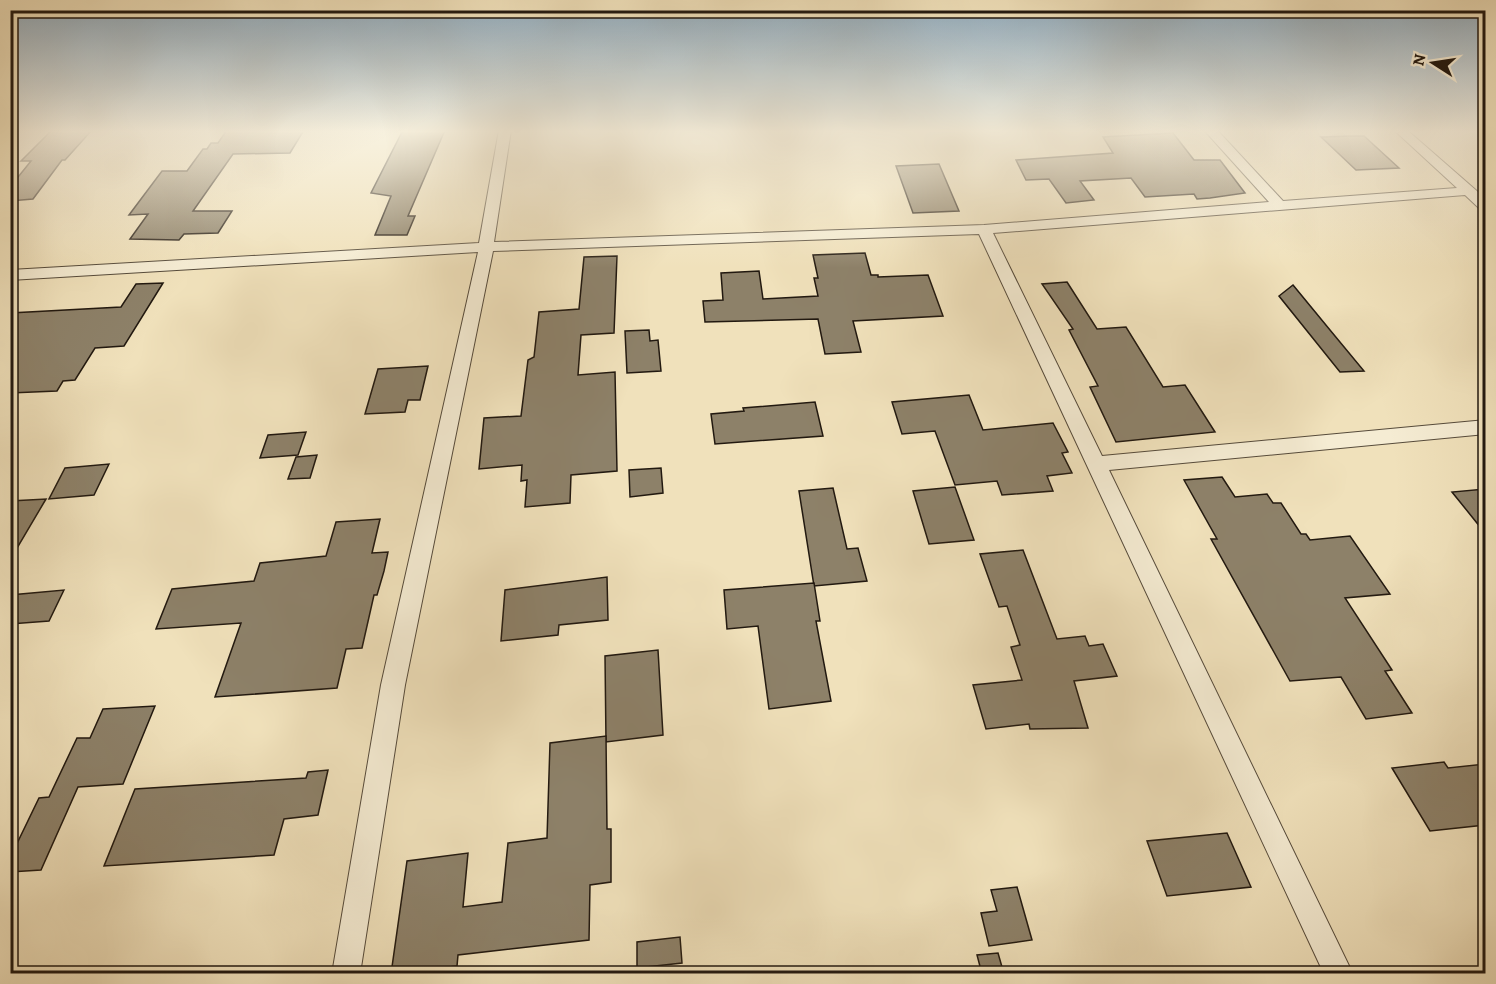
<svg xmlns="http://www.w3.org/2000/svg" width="1496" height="984" font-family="Alegreya,serif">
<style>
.building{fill:#8d8169;stroke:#221910;stroke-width:1.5}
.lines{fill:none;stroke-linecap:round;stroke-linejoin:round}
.street-casing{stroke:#564b3b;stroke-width:2}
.street{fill:#f5ecd3;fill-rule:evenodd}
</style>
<rect width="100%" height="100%" fill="#f0e1bb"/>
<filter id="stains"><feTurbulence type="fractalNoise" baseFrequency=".00333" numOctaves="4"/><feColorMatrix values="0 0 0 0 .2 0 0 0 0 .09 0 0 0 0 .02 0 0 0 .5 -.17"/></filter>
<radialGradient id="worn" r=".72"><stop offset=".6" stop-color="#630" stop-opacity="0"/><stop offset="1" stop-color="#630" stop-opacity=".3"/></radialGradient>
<g class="building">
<polygon points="52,130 92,130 65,160 62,160 33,199 10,201 10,187 31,161 21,161"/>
<polygon points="227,130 304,130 290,153 233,154 193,211 232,211 218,233 184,234 179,240 130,239 148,214 129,215 162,171 187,171 203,149 207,149 211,143 218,143"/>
<polygon points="403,130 445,130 408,216 415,216 407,235 375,235 391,196 371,193"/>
<polygon points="1173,133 1194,160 1220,160 1245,193 1210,198 1197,199 1194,194 1145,197 1131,178 1080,181 1094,200 1066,203 1049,179 1026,180 1016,160 1113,153 1103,137"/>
<polygon points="1351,136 1364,136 1399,168 1356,170 1321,137"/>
<polygon points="939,164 959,211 913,213 896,166"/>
<polygon points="865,253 871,275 878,275 878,277 928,275 943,316 853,321 861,352 825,354 818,319 705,322 703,301 723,300 721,273 759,271 763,299 818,296 814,278 818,278 813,255"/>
<polygon points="617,256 614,333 581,335 578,375 615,372 617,471 571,475 570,503 525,507 527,480 521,481 522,465 479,469 484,418 521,416 528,360 534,357 539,312 579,309 584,257"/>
<polygon points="1067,282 1097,329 1126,327 1163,387 1185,385 1215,432 1116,442 1090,387 1098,386 1069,330 1073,329 1042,284"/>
<polygon points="163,283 124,346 95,348 75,380 63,381 57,391 10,393 10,313 121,307 136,284"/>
<polygon points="1293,285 1330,330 1364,371 1340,372 1279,296"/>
<polygon points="649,330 650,341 658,340 661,371 627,373 625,331"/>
<polygon points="428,366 420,400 408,400 405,412 365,414 378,369"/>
<polygon points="969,395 983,430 1053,423 1068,452 1062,453 1072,473 1047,476 1053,491 1002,495 997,481 955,485 935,431 902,434 892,402"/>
<polygon points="815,402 823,436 715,444 711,414 744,411 743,408"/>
<polygon points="306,432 298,455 260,458 268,435"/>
<polygon points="317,455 310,478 288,479 296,457"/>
<polygon points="109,464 94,495 49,499 65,468"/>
<polygon points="661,468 663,493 630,497 629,470"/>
<polygon points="1222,477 1235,497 1267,494 1273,503 1281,503 1301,534 1306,534 1310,540 1350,536 1390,594 1345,598 1392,670 1385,671 1412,713 1366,719 1341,677 1290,681 1211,539 1217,539 1184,480"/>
<polygon points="955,487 974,540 929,544 913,491"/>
<polygon points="833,488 847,549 858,548 867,581 814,586 799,491"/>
<polygon points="1485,489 1485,533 1452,492"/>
<polygon points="46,499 10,560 10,501"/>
<polygon points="380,519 372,553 388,552 384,571 377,595 374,595 362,648 346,649 337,688 215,697 241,623 156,629 172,589 254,581 260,563 326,556 336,522"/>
<polygon points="1023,550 1057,639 1085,636 1089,646 1103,644 1117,676 1074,681 1088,728 1030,729 1029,724 986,729 973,685 1022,680 1011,647 1020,645 1007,606 999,607 980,554"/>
<polygon points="607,577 608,620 559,625 558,635 501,641 505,590"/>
<polygon points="814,583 820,621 816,621 831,701 769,709 758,626 727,629 724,590"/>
<polygon points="64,590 49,621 10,624 10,595"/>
<polygon points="658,650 663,735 606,742 605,656"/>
<polygon points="155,706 123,784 78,787 41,870 10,872 10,858 39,798 49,797 77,738 90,738 103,709"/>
<polygon points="606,736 607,829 611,829 611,882 590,885 589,940 458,955 457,966 391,974 407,861 468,853 463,907 502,902 508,843 547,838 550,743"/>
<polygon points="1444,762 1448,768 1485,764 1485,825 1430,831 1392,768"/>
<polygon points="328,770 318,815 284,819 274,855 104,866 135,789 306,778 308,772"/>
<polygon points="1227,833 1251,887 1167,896 1147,841"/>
<polygon points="1017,887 1032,940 989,946 981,913 997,911 991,890"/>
<polygon points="680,937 682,963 637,968 637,942"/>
<polygon points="998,953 1004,974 982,974 977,955"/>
</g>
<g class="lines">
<g class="street-casing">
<polygon id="street" points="499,130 511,130 494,242 984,225 1269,202 1204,130 1217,130 1283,201 1457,188 1394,130 1407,130 1486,199 1486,211 1481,210 1465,195 993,233 1102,456 1486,420 1486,434 1109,470 1353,974 1324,974 979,234 493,251 405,685 360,974 332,974 381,685 478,252 10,280 10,270 479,243"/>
</g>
<use href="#street" class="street"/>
</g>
<linearGradient id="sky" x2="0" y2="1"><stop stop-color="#8fabbf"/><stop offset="0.49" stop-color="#f8f2e0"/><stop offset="1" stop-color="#f8f2e0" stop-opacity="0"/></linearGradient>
<rect width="1496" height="268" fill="url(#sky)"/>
<rect width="1496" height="984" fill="none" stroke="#f0e1bb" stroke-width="36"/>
<rect x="12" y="12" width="1472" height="960" fill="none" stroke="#221910" stroke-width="3"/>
<rect x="18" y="18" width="1460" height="948" fill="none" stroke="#221910" stroke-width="1.5"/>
<g transform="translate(1433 63) rotate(282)" stroke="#f5ecd3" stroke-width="4.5" paint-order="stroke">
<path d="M0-4.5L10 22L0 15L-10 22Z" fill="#221910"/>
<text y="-9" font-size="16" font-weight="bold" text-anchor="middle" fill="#221910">N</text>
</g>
<rect width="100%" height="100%" filter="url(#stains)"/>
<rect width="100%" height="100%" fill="url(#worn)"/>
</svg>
